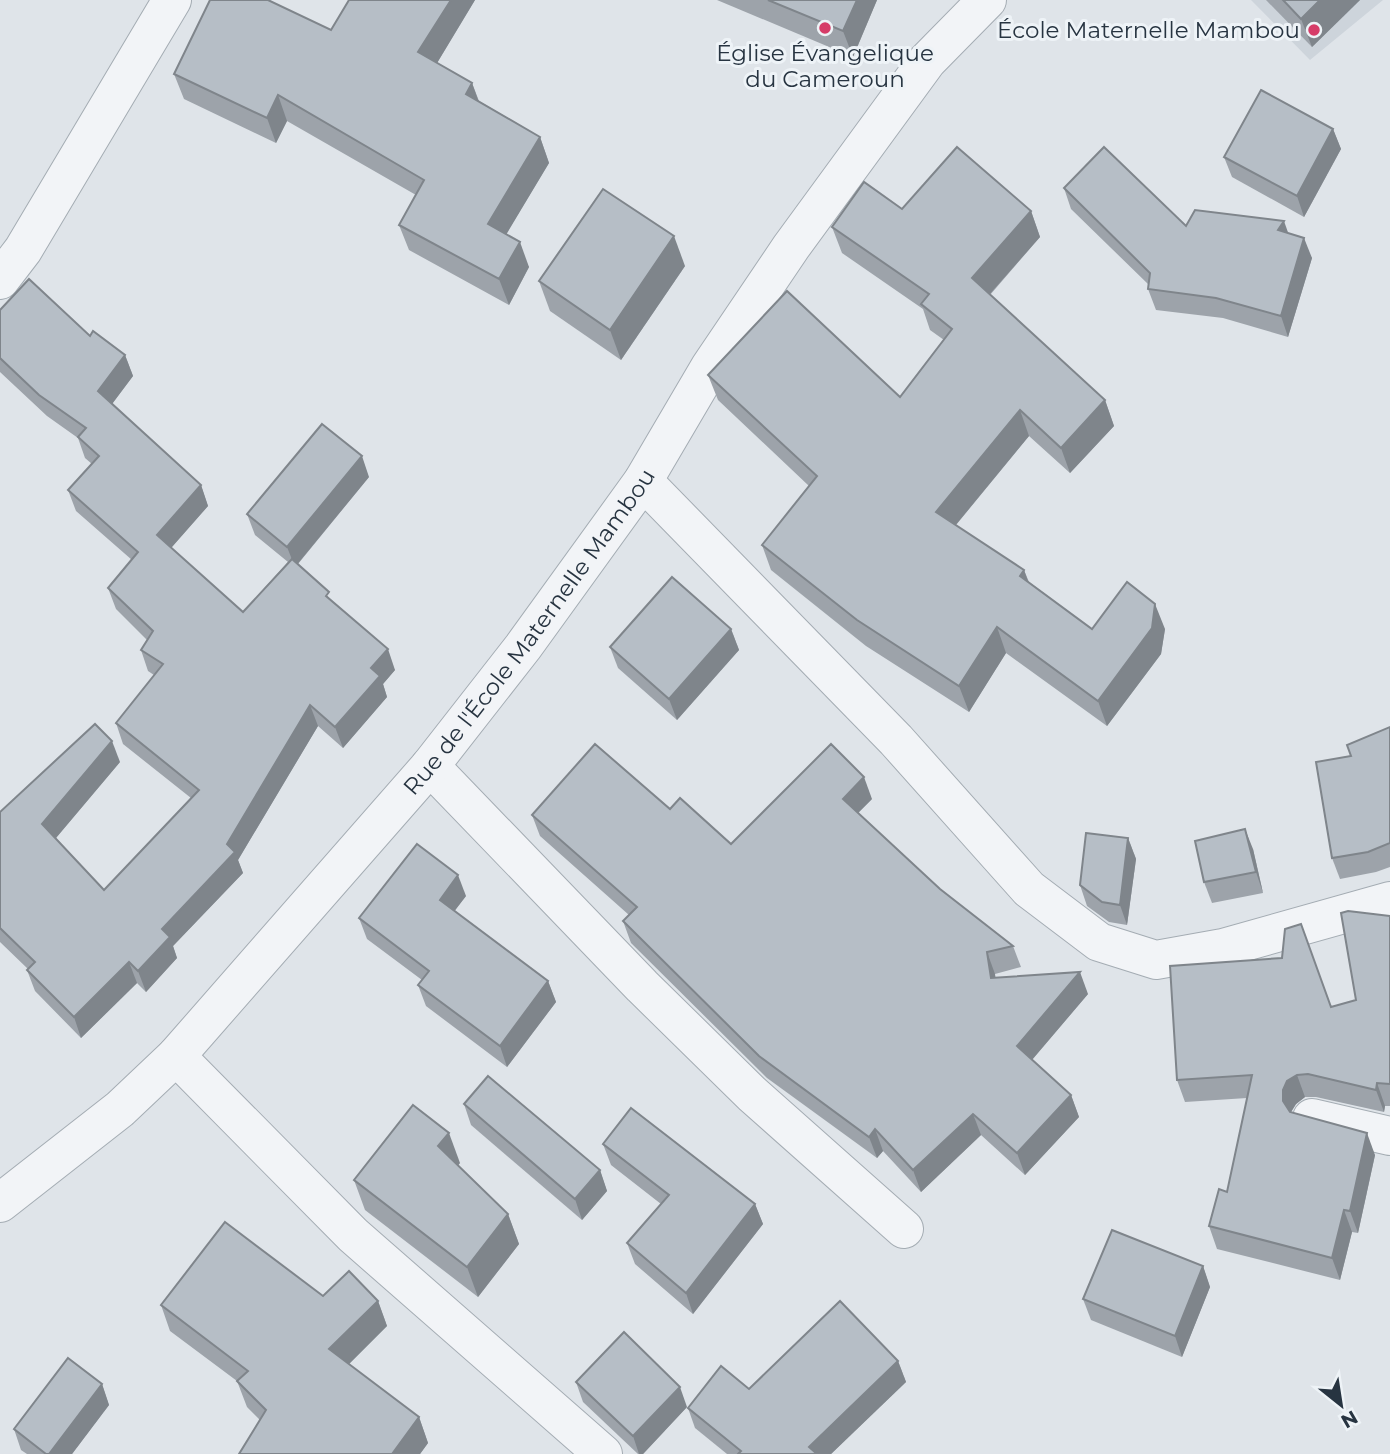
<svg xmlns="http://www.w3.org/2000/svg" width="1390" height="1454" font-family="Montserrat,sans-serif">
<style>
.built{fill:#cdd4db}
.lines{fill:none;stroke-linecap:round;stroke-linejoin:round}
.minor-casing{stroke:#a4acb3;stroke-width:40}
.minor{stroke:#f2f4f7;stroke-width:38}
.wall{fill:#9da3aa}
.shaded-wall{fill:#7f858b}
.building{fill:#b6bec6;stroke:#7f858b;stroke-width:2}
.poi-dot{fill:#d63c68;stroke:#eef3f7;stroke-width:2.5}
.labels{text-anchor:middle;stroke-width:6;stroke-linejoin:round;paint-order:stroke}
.poi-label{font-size:23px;fill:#273441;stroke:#eef3f7;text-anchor:end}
.street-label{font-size:23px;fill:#273441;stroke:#eef3f7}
</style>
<rect width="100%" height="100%" fill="#dfe4e9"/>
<polygon class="built" points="1251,0 1383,0 1310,60"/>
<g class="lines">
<g class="minor-casing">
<g id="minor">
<polyline points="0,280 23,250 172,0"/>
<polyline points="643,481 896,740 1029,889 1099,942 1156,960 1223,948 1390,901"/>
<polyline points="430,766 642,986 752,1094 904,1229"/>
<polyline points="176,1056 353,1235 603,1454"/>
<polyline points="1312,1118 1390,1136"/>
<path id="s1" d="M0,1203L120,1109L176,1056L430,766L523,647L643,481L710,367L791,247L927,61L987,0"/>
</g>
</g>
<use href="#minor" class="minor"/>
</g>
<g class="wall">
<polygon points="349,0 475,0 437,63 472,83 479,101 540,137 549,163 506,234 529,267 509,305 409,250 399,225 416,195 287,121 276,143 184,99 174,74 331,30"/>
<polygon points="717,0 877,0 853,57"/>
<polygon points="1266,0 1360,0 1312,47"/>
<polygon points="1333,129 1341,149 1304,217 1232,177 1224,157"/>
<polygon points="1064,188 1186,226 1288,233 1312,258 1288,337 1223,318 1156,310 1148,289 1149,285 1071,209"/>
<polygon points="902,209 1031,211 1040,237 990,295 1105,400 1114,426 1070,473 1029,436 956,525 1024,570 1029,582 1092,629 1165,629 1161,654 1107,726 1006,653 969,712 866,646 771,570 762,545 809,486 718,400 708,375 900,397 944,340 930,330 923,309 842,253 832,227"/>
<polygon points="685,266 621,360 550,311 539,281"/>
<polygon points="0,310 90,336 125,355 133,376 112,404 201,485 208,506 171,548 243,612 288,562 255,535 247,514 369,477 298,564 395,670 383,684 387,697 343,748 318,726 238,860 243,873 173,946 177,958 146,992 137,983 81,1038 35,991 27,970 28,969 0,942 0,812 120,762 56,838 104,890 191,798 123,744 116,723 154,675 148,671 141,650 147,640 116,609 108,588 132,560 76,511 68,490 92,464 85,458 78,438 47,416 0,372"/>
<polygon points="731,629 739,650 677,720 618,668 610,647"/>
<polygon points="1390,727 1390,867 1376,872 1340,879 1332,858 1351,756"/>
<polygon points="872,799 858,813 940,889 1013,946 1021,967 995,974 995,978 1088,994 1032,1060 1071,1095 1079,1117 1025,1175 981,1135 921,1192 883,1151 877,1158 767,1078 631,943 623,921 629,915 540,836 532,815 670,809 731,844"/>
<polygon points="1128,838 1136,859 1127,925 1109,922 1087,906 1080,885"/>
<polygon points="1253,849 1263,893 1212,903 1204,882"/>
<polygon points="466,896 454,911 548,981 556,1002 507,1067 426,1006 418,985 422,980 367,939 359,918"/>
<polygon points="1390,916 1390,1106 1385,1106 1384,1112 1316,1097 1305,1097 1296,1104 1291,1112 1375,1155 1358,1233 1352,1232 1340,1280 1217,1249 1209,1226 1227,1192 1247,1098 1185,1102 1177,1080 1331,1007 1356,1000"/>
<polygon points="464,1104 600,1170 607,1191 582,1220 471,1125"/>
<polygon points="603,1144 755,1204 763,1224 693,1314 635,1264 627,1243 661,1204 611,1165"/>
<polygon points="460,1163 458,1165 508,1214 519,1244 478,1297 365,1210 354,1180"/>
<polygon points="1203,1266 1210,1287 1182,1357 1091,1320 1083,1299"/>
<polygon points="323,1296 378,1301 387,1326 349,1364 419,1417 428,1443 420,1454 239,1454 260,1420 247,1407 237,1381 170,1331 161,1305"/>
<polygon points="898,1361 906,1382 831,1454 727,1454 695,1428 688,1408 749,1389"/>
<polygon points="576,1382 687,1407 643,1454 638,1454 583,1402"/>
<polygon points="102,1384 109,1405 72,1454 27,1454 21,1450 14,1429"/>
</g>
<g class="shaded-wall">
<polygon points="451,0 475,0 428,78 418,52"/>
<polygon points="857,0 877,0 853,57 843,31"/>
<polygon points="1320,0 1360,0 1312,47 1301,19"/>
<polygon points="472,83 481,108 466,94"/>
<polygon points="278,95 287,121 276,143 267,118"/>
<polygon points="1333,129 1341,149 1304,217 1297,196"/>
<polygon points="540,137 549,163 497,250 488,224"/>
<polygon points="1031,211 1040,237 981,304 972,278"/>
<polygon points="1284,221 1291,241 1278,230"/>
<polygon points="674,236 685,266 621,360 610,330"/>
<polygon points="1304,238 1312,258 1288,337 1281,316"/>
<polygon points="520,242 529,267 509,305 499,279"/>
<polygon points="125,355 133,376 106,412 98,391"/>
<polygon points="1105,400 1114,426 1070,473 1061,448"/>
<polygon points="1020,410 1029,436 945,538 936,512"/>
<polygon points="362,456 369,477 295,567 287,547"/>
<polygon points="201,485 208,506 164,556 157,535"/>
<polygon points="1024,570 1033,595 1020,576"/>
<polygon points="1155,604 1165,629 1161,654 1107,726 1098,701"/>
<polygon points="997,627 1006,653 969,712 959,686"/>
<polygon points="731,629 739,650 677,720 669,699"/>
<polygon points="388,649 395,670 383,684 387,697 343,748 335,727 371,668"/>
<polygon points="310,705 318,726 238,860 243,873 173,946 177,958 146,992 138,971 162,929 227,844"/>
<polygon points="112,741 120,762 50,845 42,824"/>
<polygon points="864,777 872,799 851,820 843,799"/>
<polygon points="1245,829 1253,849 1263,893 1256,872"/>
<polygon points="1128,838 1136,859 1127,925 1120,905"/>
<polygon points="458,875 466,896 447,921 440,900"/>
<polygon points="987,952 995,974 999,1000 991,978"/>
<polygon points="129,962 137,983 81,1038 74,1017"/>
<polygon points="1080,972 1088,994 1025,1068 1017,1046"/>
<polygon points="548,981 556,1002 507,1067 500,1046"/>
<polygon points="1297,1075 1305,1097 1296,1104 1291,1112 1291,1124 1283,1101 1283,1090 1287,1081"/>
<polygon points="1377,1083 1385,1106 1384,1112 1376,1090"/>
<polygon points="1071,1095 1079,1117 1025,1175 1017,1153"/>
<polygon points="973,1114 981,1135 921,1192 913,1170"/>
<polygon points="875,1129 883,1151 877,1158 869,1137"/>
<polygon points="449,1133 460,1163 449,1176 438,1146"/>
<polygon points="1367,1133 1375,1155 1358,1233 1350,1211"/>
<polygon points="600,1170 607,1191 582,1220 575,1199"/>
<polygon points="755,1204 763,1224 693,1314 686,1293"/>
<polygon points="1344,1210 1352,1232 1340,1280 1332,1258"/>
<polygon points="508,1214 519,1244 478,1297 467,1267"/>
<polygon points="1203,1266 1210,1287 1182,1357 1175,1336"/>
<polygon points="378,1301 387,1326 338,1375 329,1349"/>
<polygon points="898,1361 906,1382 831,1454 812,1454 809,1447"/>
<polygon points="102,1384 109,1405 72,1454 49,1454"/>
<polygon points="680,1387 687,1407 643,1454 639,1454 633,1436"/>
<polygon points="419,1417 428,1443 420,1454 392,1454"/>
</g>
<g class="building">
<polygon points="210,0 268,0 331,30 349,0 451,0 418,52 472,83 466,94 540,137 488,224 520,242 499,279 399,225 424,180 278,95 267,118 174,74"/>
<polygon points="768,0 857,0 843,31"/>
<polygon points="1283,0 1320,0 1301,19"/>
<polygon points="1261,90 1333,129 1297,196 1224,157"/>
<polygon points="957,147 1031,211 972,278 1105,400 1061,448 1020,410 936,512 1024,570 1020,576 1092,629 1127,582 1155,604 1152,628 1098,701 997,627 959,686 857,620 762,545 817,476 708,375 787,291 900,397 952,329 921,304 929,294 832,227 864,182 902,209"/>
<polygon points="1104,147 1186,226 1195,210 1284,221 1278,230 1304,238 1281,316 1216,298 1148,289 1150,273 1064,188"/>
<polygon points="603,189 674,236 610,330 539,281"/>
<polygon points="29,279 90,336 93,331 125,355 98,391 201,485 157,535 243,612 292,559 329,592 326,596 388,649 371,668 380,676 335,727 310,705 227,844 235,852 162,929 170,937 138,971 129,962 74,1017 27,970 35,962 0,928 0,812 95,724 112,741 42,824 104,890 199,790 116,723 163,664 141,650 153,631 108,588 138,552 68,490 99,456 78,437 86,428 39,395 0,358 0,310"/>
<polygon points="322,424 362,456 287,547 247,514"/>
<polygon points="672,577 731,629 669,699 610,647"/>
<polygon points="1390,727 1390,843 1368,852 1332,858 1316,762 1351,756 1347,745"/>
<polygon points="595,744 670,809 680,798 731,844 831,744 864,777 843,799 940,889 1013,946 987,952 991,978 1080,972 1017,1046 1071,1095 1017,1153 973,1114 913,1170 875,1129 869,1137 759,1056 623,921 637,907 532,815"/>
<polygon points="1245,829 1256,872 1204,882 1195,841"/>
<polygon points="1086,833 1128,838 1120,905 1102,902 1080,885"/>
<polygon points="417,844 458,875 440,900 548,981 500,1046 418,985 429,971 359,918"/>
<polygon points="1348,911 1390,916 1390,1084 1377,1083 1376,1090 1308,1074 1297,1075 1287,1081 1283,1090 1283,1101 1290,1112 1367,1133 1350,1211 1344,1210 1332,1258 1209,1226 1219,1189 1227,1192 1252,1075 1177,1080 1170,966 1282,958 1285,929 1301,924 1331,1007 1356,1000 1341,913"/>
<polygon points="488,1076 600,1170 575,1199 464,1104"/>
<polygon points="413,1105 449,1133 438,1146 508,1214 467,1267 354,1180"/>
<polygon points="631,1108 755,1204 686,1293 627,1243 669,1195 603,1144"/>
<polygon points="225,1222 323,1296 349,1271 378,1301 329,1349 419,1417 392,1454 239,1454 266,1410 237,1381 248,1371 161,1305"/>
<polygon points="1112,1230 1203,1266 1175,1336 1083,1299"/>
<polygon points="840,1301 898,1361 809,1447 817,1454 738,1454 741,1451 688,1408 721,1366 749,1389"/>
<polygon points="624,1332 680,1387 633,1436 576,1382"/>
<polygon points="68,1358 102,1384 49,1454 46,1454 14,1429"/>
</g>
<g class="poi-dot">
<circle cx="825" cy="28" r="7"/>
<circle cx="1314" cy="30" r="7"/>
</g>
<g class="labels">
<g class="poi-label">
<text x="1300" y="38">École Maternelle Mambou</text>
<text x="825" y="61" text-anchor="middle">Église Évangelique<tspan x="825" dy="26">du Cameroun</tspan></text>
</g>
<g class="street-label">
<text dy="8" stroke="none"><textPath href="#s1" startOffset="782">Rue de l'École Maternelle Mambou</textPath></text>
</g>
</g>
<g transform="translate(1341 1405) rotate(150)" stroke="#eef3f7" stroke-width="5" paint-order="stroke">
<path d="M0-5L12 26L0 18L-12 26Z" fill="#273441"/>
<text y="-10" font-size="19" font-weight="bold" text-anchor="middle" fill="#273441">N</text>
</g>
</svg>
